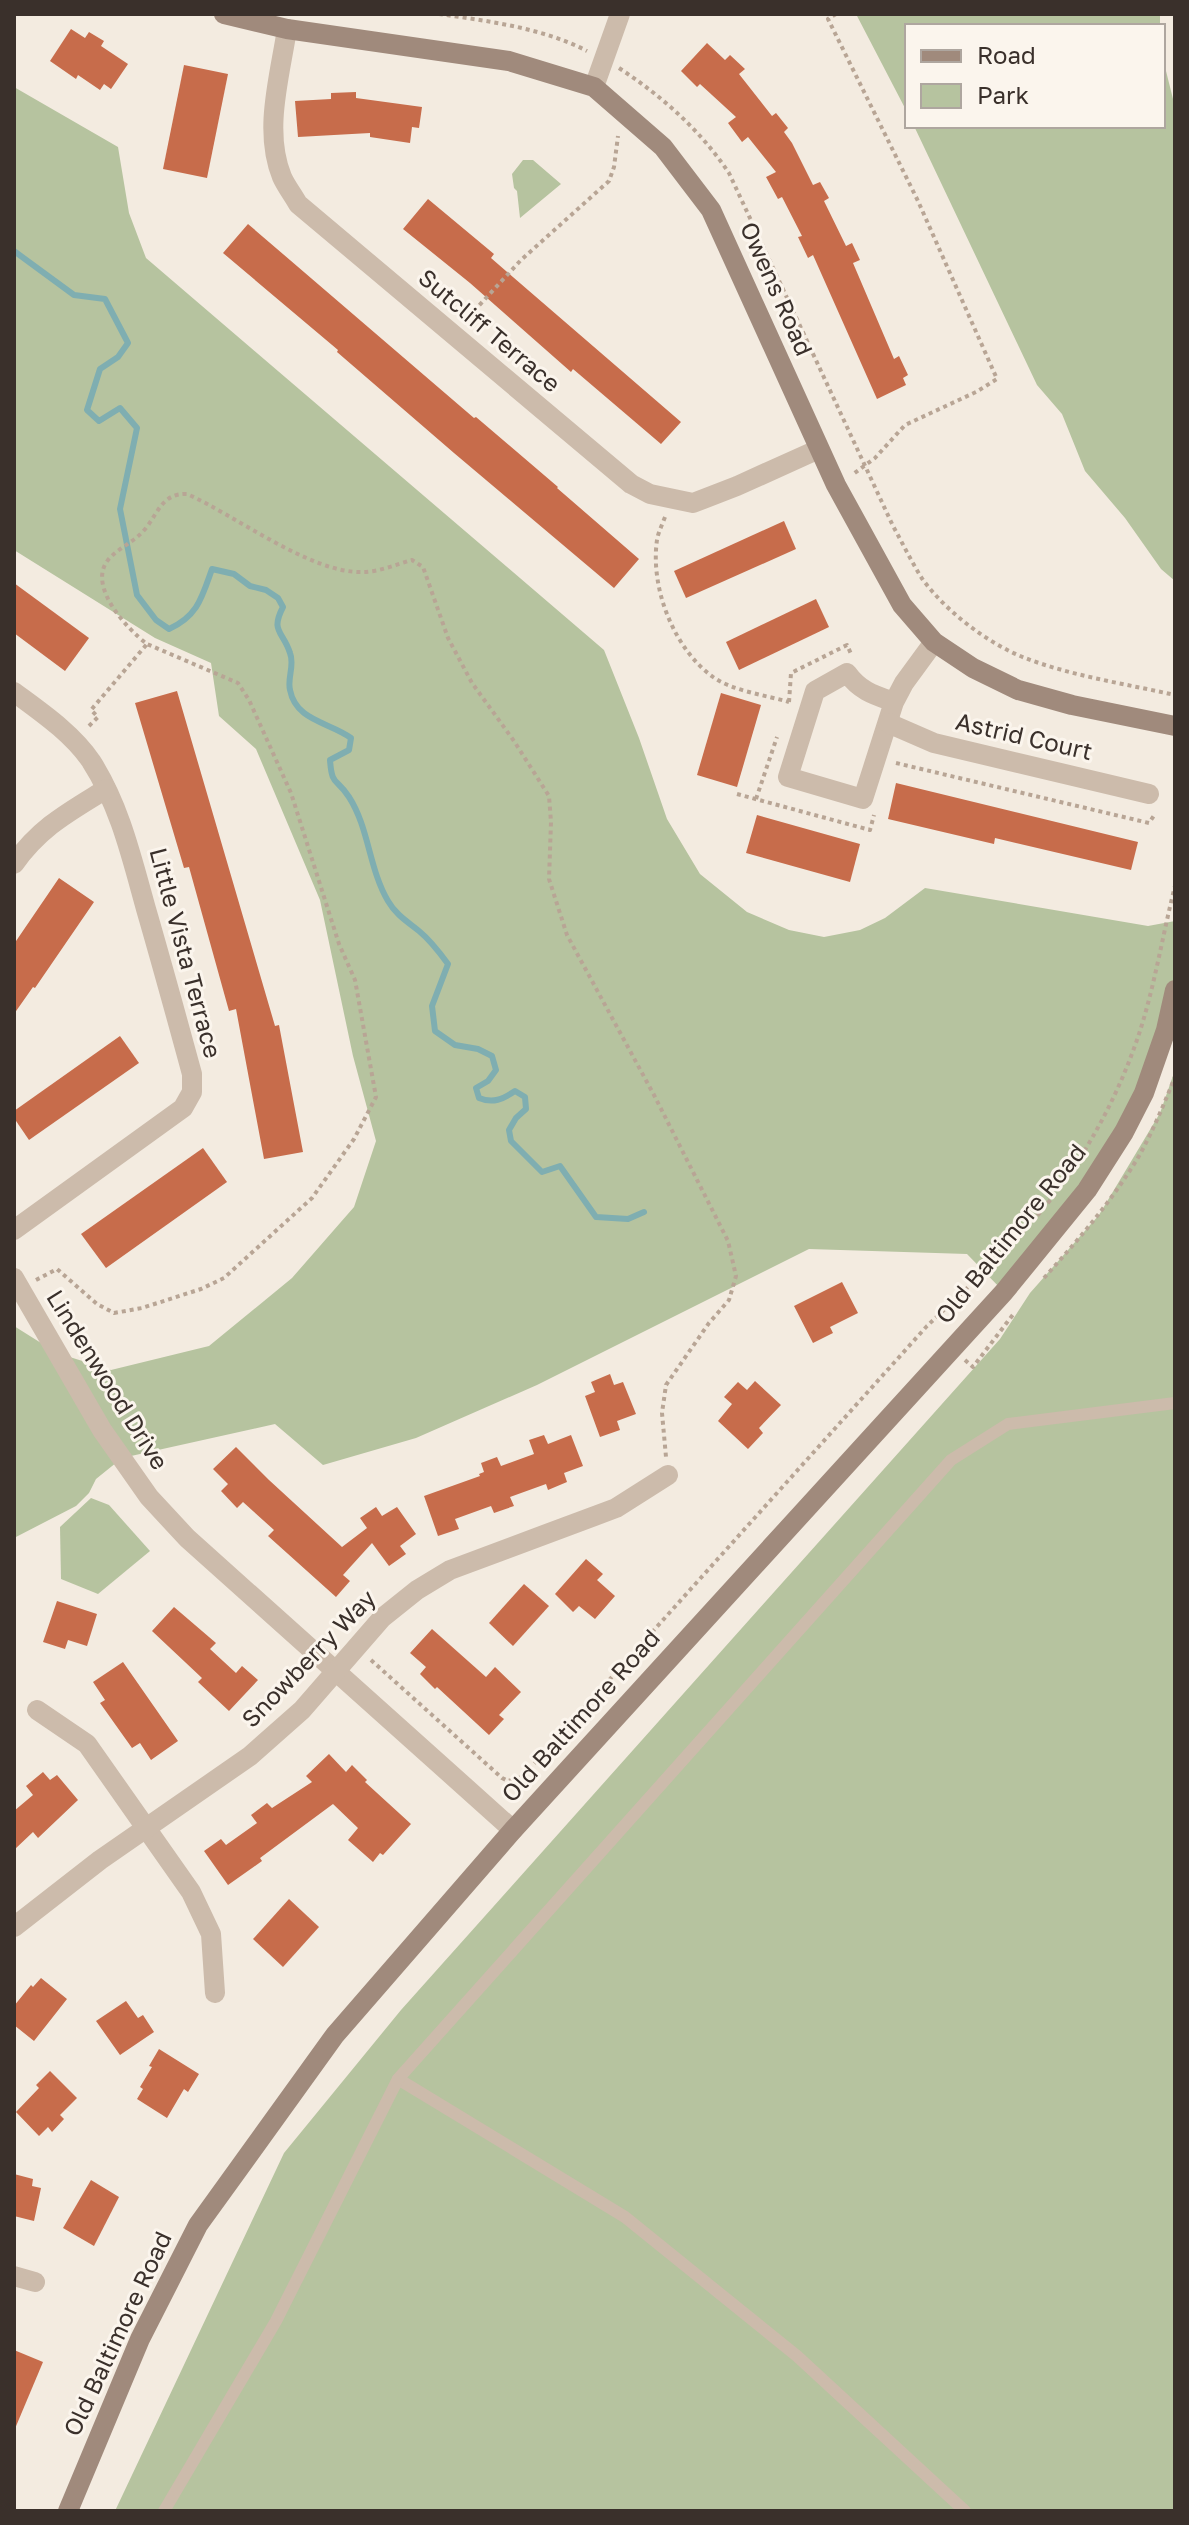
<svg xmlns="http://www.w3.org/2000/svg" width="1189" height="2525" font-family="'Golos Text',sans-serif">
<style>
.green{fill:#b6c39f}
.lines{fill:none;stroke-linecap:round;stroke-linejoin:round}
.stream{stroke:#7faeb1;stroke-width:6}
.building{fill:#c76c4b}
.path{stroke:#b8a595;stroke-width:4;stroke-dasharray:4 4;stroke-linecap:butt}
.lane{stroke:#ccbbab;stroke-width:12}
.street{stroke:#ccbbab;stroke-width:20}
.secondary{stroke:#a08a7c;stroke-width:20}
.labels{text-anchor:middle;stroke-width:6;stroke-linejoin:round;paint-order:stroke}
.street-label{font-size:24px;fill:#3a302b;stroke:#fbf5ed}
</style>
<rect width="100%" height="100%" fill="#f3ebe0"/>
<g class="green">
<polygon points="856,14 1160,14 1160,26 907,26 907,112"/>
<polygon points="1163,59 1175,107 1175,581 1161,569 1125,518 1085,471 1062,414 1037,385 914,126 1163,126"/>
<polygon points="14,87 118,147 129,213 146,258 604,650 639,738 667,819 700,874 747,912 789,930 824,937 860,930 885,918 925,888 1148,926 1175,921 1175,990 1144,1093 1004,1292 967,1254 809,1249 537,1385 416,1438 323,1465 275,1424 122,1458 96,1479 89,1493 76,1506 14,1538 14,1326 57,1353 111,1370 209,1346 292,1278 354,1207 376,1141 353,1056 320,900 256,749 219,716 211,663 155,638 14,550"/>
<polygon points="523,160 533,160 561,184 520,218 517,191 514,188 512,174"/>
<polygon points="1175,1070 1175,2511 115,2511 284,2153 401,2010 1000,1339 1030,1293 1099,1215 1160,1113"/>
<polygon points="91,1498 109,1505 150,1551 98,1594 61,1579 60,1527"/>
</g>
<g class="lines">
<path class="stream" d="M14,251L74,295L105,299L128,343L118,357L100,369L87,410L99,421L120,408L137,428L120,509L137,595L156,620L169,629C198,616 202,597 212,569L234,574L250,586L266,590L278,598L283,607C270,632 283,631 290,653C295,665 287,678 290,690C296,721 329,722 351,738L349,750L330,760C332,787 336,777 349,797C369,828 369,869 388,901C396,915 408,922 419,931C430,940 440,953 448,964L432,1006L435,1031L455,1045L478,1049L492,1056L496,1070L488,1081L476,1088L479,1098C493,1104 503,1099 515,1091L525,1097L526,1109L516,1118L509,1130L511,1141L542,1172L560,1166L596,1217L628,1219L644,1212"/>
</g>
<g class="building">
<polygon points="71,29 85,38 89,32 104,41 101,46 128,64 111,89 104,84 100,90 78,75 76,79 50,61"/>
<polygon points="707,43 725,60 730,55 745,69 739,74 772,116 776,113 788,128 784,132 792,143 813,185 820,182 829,198 824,201 846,246 852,243 860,260 853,263 894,359 899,356 908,375 903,378 906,385 877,399 813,255 808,258 798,237 802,236 782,197 778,199 766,177 776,172 748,137 742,142 728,123 736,117 700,84 697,87 681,71"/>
<polygon points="184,65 228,74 207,178 163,169"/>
<polygon points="356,92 356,98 422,107 419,128 412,127 410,143 370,137 370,133 298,137 295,101 331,99 331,93"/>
<polygon points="428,199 494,254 491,258 681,422 661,444 573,369 571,372 470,283 403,229"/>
<polygon points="248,224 474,418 476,417 558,487 557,488 639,559 614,588 454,453 337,352 338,350 223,253"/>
<polygon points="784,521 796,549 686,598 674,571"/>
<polygon points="14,583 89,638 65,671 14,633"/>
<polygon points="816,599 829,627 739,670 726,642"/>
<polygon points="177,691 275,1026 279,1025 303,1152 264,1159 236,1009 229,1011 189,867 184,868 135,703"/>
<polygon points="721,693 761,705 737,787 697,775"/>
<polygon points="896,783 1138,842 1131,870 995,838 994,844 888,819"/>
<polygon points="757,815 860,844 850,882 746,853"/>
<polygon points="59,878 94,902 35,988 33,987 14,1014 14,944"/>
<polygon points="120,1036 139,1063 29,1140 14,1118 14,1111"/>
<polygon points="203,1148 227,1182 106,1268 81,1234"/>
<polygon points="842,1282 858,1313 830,1327 833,1333 813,1343 794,1306"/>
<polygon points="610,1374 614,1385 623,1382 636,1414 617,1421 620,1430 600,1437 585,1396 595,1392 591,1382"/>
<polygon points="755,1381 781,1405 759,1428 763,1433 748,1449 718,1421 732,1404 724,1397 738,1382 747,1390"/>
<polygon points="544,1435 548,1444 571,1435 583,1466 564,1473 567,1482 548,1490 546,1484 510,1497 514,1506 494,1513 491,1506 455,1519 459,1529 438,1536 424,1496 480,1476 479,1474 484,1472 481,1463 497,1457 501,1466 534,1454 529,1440"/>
<polygon points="236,1447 269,1480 342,1547 367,1528 360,1518 376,1507 382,1516 397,1507 416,1534 400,1546 406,1554 389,1566 372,1543 343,1575 350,1581 336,1597 268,1536 274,1530 243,1502 237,1508 221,1491 228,1484 213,1469"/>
<polygon points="586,1559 603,1574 597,1580 615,1596 595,1619 579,1606 573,1612 555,1594"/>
<polygon points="524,1584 549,1606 513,1646 489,1623"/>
<polygon points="57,1601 97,1614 87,1646 68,1640 65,1649 43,1642"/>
<polygon points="174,1607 216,1643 210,1649 236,1673 242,1666 258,1680 229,1711 198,1682 202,1678 152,1631"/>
<polygon points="432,1629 486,1677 495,1667 521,1692 499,1715 504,1719 489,1735 437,1687 435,1689 420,1674 426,1667 410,1653"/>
<polygon points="123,1662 178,1741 151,1760 140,1743 132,1748 100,1703 105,1700 93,1682"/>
<polygon points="329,1754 346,1772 352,1765 367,1780 365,1782 411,1824 383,1855 380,1853 373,1862 348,1840 358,1828 333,1804 260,1858 262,1861 228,1885 204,1851 221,1839 226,1845 257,1823 251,1815 267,1803 272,1808 312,1782 306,1776"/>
<polygon points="43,1772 50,1780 57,1775 78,1800 38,1838 33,1832 14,1850 14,1811 33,1795 26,1786"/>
<polygon points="289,1899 319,1927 283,1967 253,1939"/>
<polygon points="41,1978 67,1999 34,2041 14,2025 14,2006 31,1985 33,1987"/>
<polygon points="126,2001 138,2018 143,2015 154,2032 120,2055 96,2021"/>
<polygon points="159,2049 199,2074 188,2092 184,2089 167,2118 137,2099 143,2089 140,2087 152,2067 149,2066"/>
<polygon points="50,2071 77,2098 60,2115 64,2119 52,2132 48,2127 39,2136 16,2112 39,2088 36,2085"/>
<polygon points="14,2174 33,2179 32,2186 41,2188 34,2221 14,2216"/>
<polygon points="91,2180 119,2197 94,2246 63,2228"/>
<polygon points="14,2350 43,2362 14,2431"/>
</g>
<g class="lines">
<g class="path">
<path d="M439,14C488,21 543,28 587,51"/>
<polyline points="836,14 828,19 918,201 997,379 976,392 905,425 875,458 852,475"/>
<path d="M619,68C663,97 700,130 729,173L893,526C903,544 912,563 923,580C947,612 987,643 1025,658C1072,676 1126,684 1175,695"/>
<polyline points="474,311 521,260 609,181 614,167 618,136"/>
<path d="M665,517C662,525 658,533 657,540C650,588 674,649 713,677C733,691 765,695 789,702"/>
<polyline points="789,702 791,673 847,645 852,656"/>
<polyline points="89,726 98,717 91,710 147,644"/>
<polyline points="896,763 1149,823 1155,814"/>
<polyline points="737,794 870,830 874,815"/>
<polyline points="756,799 777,737"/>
<path d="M1044,1278C1079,1239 1112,1201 1139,1156C1153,1131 1164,1104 1175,1077"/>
<path d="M36,1280L57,1269L97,1304L114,1313L142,1308L201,1289L224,1278L312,1198L354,1139L376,1097L355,980L339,944L291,793L249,700L238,683L147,644C127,629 87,586 108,560C119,547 135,542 146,528C159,511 163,493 187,494C235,515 311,574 363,572C379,572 397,564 412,560L423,567L448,638L472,683L514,741L549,796L551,822L549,879L567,935L654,1095L728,1241L736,1276L729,1300L709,1323L666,1385L662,1413L666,1457"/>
<polyline points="965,1360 973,1367 1015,1312"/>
<path d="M371,1660L502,1778L508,1781L522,1777L927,1326C970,1285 1022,1238 1058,1190C1089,1148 1115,1100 1133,1051C1153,998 1161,941 1175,886"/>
</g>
<g class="lane">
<polyline points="398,2079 625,2217 797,2356 965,2511"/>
<polyline points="164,2511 276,2321 398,2079 951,1460 1008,1424 1175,1403"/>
</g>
<g class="street">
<path d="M287,29C280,76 263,131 282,177C286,186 293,195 298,204L631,484L650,494L693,503L737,486L819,449"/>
<polyline points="594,87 620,14"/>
<path d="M14,692C41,712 72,733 91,761C120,806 132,859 146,909C162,964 177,1019 192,1074V1092L183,1108L14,1230"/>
<path d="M894,702C874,695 860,691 847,673L815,691L788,777L863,799L894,702L904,683L934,642"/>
<polyline points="888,723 934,743 1149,794"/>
<path d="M14,864C40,827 69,812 106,789"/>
<polyline points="14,1278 102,1430 149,1497 187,1538 513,1830"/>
<polyline points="37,1710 87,1744 191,1892 211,1934 215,1993"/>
<polyline points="14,1927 100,1860 250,1756 302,1710 382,1618 417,1590 450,1570 616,1508 668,1475"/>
<polyline points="14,2276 35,2282"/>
</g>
<g class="secondary">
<polyline points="224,14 287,29 509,61 594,87 663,147 711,210 836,485 902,605 934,642 973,668 1018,690 1072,705 1175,726"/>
<polyline points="68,2511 140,2339 198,2225 335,2035 513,1830 1004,1292 1087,1190 1124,1132 1144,1093 1166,1030 1175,990"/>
</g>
</g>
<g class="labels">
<g class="street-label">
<text transform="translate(776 289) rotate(66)" y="8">Owens Road</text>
<text transform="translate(489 331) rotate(40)" y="8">Sutcliff Terrace</text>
<text transform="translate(1024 737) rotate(13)" y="8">Astrid Court</text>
<text transform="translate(185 953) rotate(75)" y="8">Little Vista Terrace</text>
<text transform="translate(1011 1234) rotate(-51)" y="8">Old Baltimore Road</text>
<text transform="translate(107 1380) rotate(58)" y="8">Lindenwood Drive</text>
<text transform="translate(309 1659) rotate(-46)" y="8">Snowberry Way</text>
<text transform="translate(581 1716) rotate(-48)" y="8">Old Baltimore Road</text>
<text transform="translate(118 2334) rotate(-65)" y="8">Old Baltimore Road</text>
</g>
</g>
<rect width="1189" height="2525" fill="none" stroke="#3a302b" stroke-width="32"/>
<rect x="905" y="24" width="260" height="104" fill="#fbf5ed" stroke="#aea69f" stroke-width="2"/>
<rect x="921" y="50" width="40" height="12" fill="#a08a7c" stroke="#aea69f" stroke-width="2"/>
<text x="977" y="64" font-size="24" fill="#3a302b">Road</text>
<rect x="921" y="84" width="40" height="24" fill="#b6c39f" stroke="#aea69f" stroke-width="2"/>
<text x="977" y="104" font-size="24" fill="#3a302b">Park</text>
</svg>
